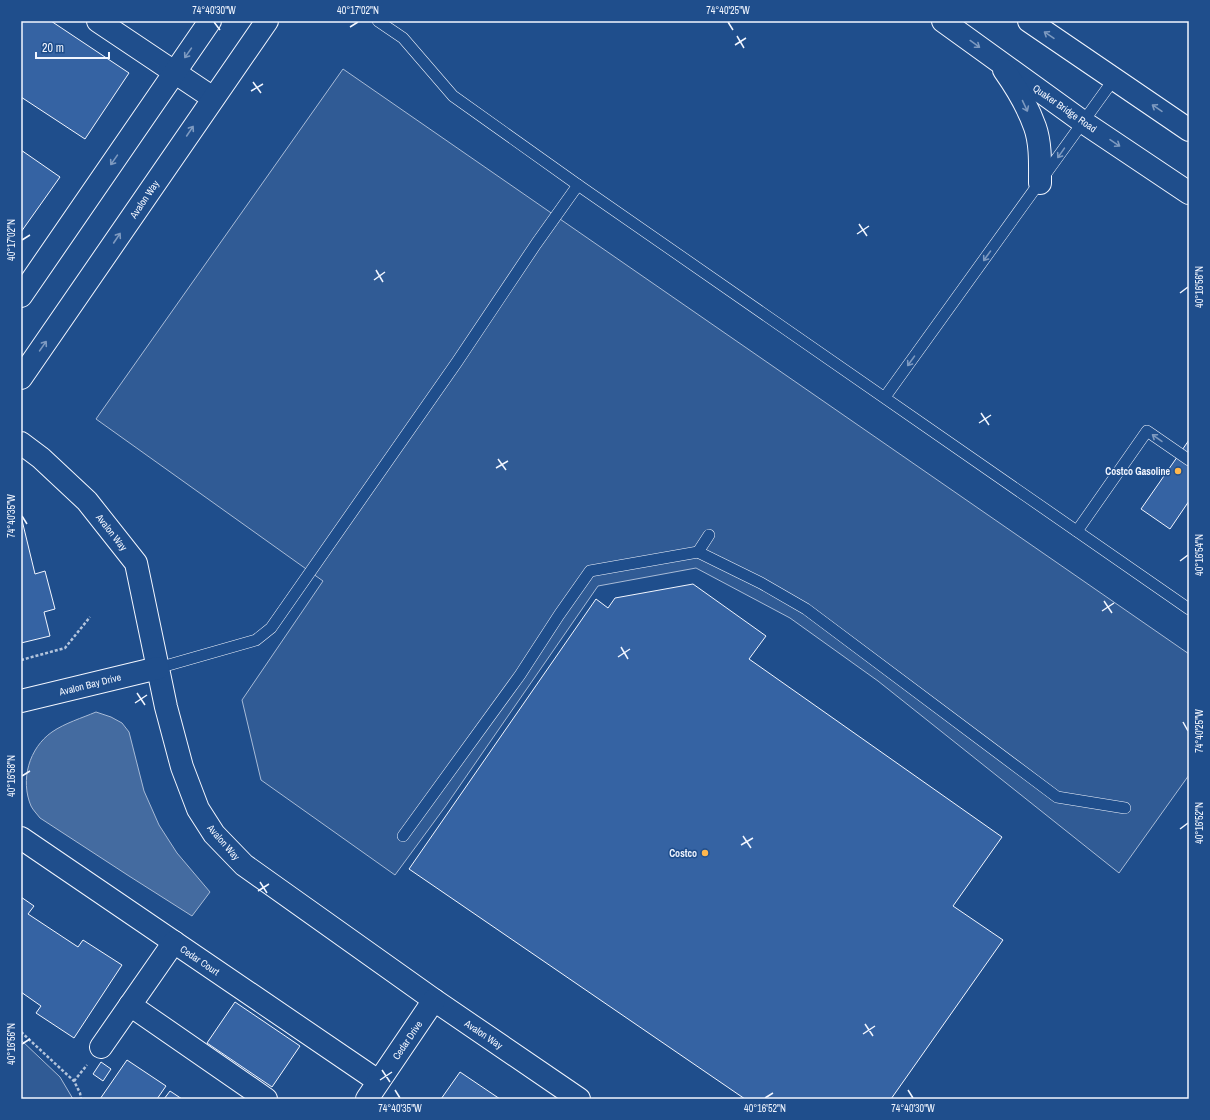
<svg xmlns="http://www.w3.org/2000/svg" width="1210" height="1120" font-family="'Archivo Narrow',sans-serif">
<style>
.built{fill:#305b95;stroke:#a8bbd7}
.water{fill:#446ba0;stroke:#a8bbd7}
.building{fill:#3563a3;stroke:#f2f6ff}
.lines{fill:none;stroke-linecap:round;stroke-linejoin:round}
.service-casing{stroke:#f2f6ff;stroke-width:12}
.minor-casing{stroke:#f2f6ff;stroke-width:24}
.primary-casing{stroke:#f2f6ff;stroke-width:24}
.path{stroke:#b3c4dc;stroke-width:2.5;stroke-dasharray:3 2;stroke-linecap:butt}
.service{stroke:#1f4e8c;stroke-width:11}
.minor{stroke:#1f4e8c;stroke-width:22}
.primary{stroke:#1f4e8c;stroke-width:22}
.oneway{stroke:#7e9ac0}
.ticks{fill:none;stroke:#f2f6ff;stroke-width:1.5}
.poi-dot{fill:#ffb74d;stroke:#1f4e8c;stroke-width:1.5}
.labels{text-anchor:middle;stroke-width:3;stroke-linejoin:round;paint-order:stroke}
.street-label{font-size:10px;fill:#f2f6ff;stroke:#1f4e8c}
.poi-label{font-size:10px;font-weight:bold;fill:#f2f6ff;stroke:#1f4e8c;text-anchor:end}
.neatline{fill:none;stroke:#f2f6ff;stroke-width:1.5}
.ticks-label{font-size:10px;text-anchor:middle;fill:#f2f6ff}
</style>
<rect width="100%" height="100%" fill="#1f4e8c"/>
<g class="built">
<polygon points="343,69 1189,654 1189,775 1119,873 878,681 790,618 696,568 598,586 445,807 395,875 261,780 242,700 323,581 96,419"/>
<polygon points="21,1040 60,1077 73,1099 21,1099"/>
</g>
<path class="water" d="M96,712L111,717L122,723L129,732L144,791L159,825L177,853L210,892L192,916L129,876L40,818C37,814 33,810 31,806C20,780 29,748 52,732C65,723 82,718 96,712Z"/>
<g class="building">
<polygon points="21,21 51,21 129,73 85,139 21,97"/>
<polygon points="21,150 60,177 21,232"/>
<polygon points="1189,440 1189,501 1170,529 1141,509"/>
<polygon points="21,516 35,574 45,571 55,609 44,612 50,636 21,643"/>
<polygon points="693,584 766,636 749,659 1002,837 953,906 1003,940 891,1099 745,1099 409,869 596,599 608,608 615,598"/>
<polygon points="21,897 34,906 28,914 78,947 83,940 122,965 74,1038 36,1013 41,1006 21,992"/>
<polygon points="235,1002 300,1046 272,1087 207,1043"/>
<polygon points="127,1060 166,1086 157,1099 100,1099"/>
<polygon points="101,1062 111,1069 103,1081 93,1074"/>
<polygon points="460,1072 500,1099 441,1099"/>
<polygon points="170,1091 182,1099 164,1099"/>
</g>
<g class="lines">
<g class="service-casing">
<g id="service">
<polyline points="378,21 403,38 453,96 578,185 1189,609"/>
<polyline points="885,397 1114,79"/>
<polyline points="1077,531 1147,431 1189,460"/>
<polyline points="698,552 761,583 806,609 1057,797 1125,808"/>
<polyline points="158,668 256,640 271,628 457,362 536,244 578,185"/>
<polyline points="403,836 520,675 559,615 590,571 698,552 709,535"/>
</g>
</g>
<g class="minor-casing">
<g id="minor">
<polyline points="98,21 213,98"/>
<polyline points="21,296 210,21"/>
<polyline points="21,378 267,21"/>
<polyline points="21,443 41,458 87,501 136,563 166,707 182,767 198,809 214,834 244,865 434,1000 579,1099"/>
<polyline points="21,701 158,668"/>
<polyline points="21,838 378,1081"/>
<polyline points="130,1005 266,1099"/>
<polyline points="101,1047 174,942"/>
<polyline points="367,1099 434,1000"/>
</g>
</g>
<g class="primary-casing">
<g id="primary">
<polyline points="943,21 1083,122 1189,193"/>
<polyline points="1029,21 1189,130"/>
<path d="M1004,70C1016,87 1028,107 1035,127C1041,144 1040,165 1040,183"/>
</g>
</g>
<g class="path">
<polyline points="21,660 65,648 90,617"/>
<polyline points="21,1032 74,1081 80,1093 81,1099"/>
<polyline points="74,1081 87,1065"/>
</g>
<use href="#service" class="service"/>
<use href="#minor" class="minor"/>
<use href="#primary" class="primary"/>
</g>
<defs><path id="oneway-shaft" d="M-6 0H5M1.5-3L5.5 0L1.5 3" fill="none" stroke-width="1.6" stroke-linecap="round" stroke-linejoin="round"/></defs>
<g class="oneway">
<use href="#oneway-shaft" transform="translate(1049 35) rotate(-146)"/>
<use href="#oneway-shaft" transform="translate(975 44) rotate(36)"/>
<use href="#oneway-shaft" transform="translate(188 53) rotate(125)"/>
<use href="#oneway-shaft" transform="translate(1025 106) rotate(65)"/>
<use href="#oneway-shaft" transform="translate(1157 108) rotate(-146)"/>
<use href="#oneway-shaft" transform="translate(190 131) rotate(-56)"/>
<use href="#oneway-shaft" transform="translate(1115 143) rotate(34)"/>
<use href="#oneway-shaft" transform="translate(1061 153) rotate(125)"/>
<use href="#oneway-shaft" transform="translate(114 160) rotate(125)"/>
<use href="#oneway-shaft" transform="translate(117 238) rotate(-56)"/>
<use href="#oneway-shaft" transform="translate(987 256) rotate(126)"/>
<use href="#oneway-shaft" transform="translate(43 346) rotate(-55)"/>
<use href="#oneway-shaft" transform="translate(911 361) rotate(126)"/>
<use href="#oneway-shaft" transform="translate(1157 438) rotate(-145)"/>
</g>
<path class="ticks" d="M214,22L220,30M728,22L733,30M350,27L358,22M737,36L744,48M735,45L746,38M253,82L261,93M251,91L263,84M859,224L867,236M857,234L869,226M22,240L30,235M376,270L383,282M374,280L385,272M1180,293L1188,287M981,413L989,425M979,423L991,415M498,459L506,470M496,468L508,461M22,516L27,524M1180,561L1188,555M1104,601L1112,613M1102,611L1114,603M621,647L628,659M618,657L630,649M137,693L145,705M135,703L147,695M1183,722L1188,731M22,776L30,771M1180,829L1188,823M743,836L751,848M741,845L753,838M260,882L267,893M258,891L269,884M865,1024L873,1036M863,1034L875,1026M22,1044L30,1039M382,1070L390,1082M380,1080L392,1072M395,1090L400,1098M908,1090L913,1098M765,1098L773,1093"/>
<g class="poi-dot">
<circle cx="1178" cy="471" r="4"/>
<circle cx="705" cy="853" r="4"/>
</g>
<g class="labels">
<g class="street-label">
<text transform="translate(1065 108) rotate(35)" y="4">Quaker Bridge Road</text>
<text transform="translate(144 199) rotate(-56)" y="4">Avalon Way</text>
<text transform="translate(112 532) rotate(52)" y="4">Avalon Way</text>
<text transform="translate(90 684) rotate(-14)" y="4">Avalon Bay Drive</text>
<text transform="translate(224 842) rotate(49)" y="4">Avalon Way</text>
<text transform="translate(200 960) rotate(34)" y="4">Cedar Court</text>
<text transform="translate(484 1034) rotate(34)" y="4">Avalon Way</text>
<text transform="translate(407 1040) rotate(-56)" y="4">Cedar Drive</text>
</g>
<g class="poi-label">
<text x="1170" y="475">Costco Gasoline</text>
<text x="697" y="857">Costco</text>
</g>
</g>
<rect width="1210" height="1120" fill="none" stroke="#1f4e8c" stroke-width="44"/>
<path d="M36 52v6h73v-6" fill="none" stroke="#f2f6ff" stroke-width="2"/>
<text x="42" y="52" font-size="12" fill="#f2f6ff" stroke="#1f4e8c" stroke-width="3" paint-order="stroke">20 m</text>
<rect x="22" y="22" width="1166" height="1076" class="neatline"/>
<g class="ticks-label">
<text x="214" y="14">74°40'30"W</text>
<text x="358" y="14">40°17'02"N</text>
<text x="728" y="14">74°40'25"W</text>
<text transform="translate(11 240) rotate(-90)" y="4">40°17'02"N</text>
<text transform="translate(1199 287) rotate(-90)" y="4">40°16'56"N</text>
<text transform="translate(11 516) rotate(-90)" y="4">74°40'35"W</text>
<text transform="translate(1199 555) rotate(-90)" y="4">40°16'54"N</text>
<text transform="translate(1199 731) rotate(-90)" y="4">74°40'25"W</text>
<text transform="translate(11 776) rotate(-90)" y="4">40°16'58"N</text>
<text transform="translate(1199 823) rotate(-90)" y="4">40°16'52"N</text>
<text transform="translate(11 1044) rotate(-90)" y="4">40°16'56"N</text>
<text x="400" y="1112">74°40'35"W</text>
<text x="765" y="1112">40°16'52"N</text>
<text x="913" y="1112">74°40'30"W</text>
</g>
</svg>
